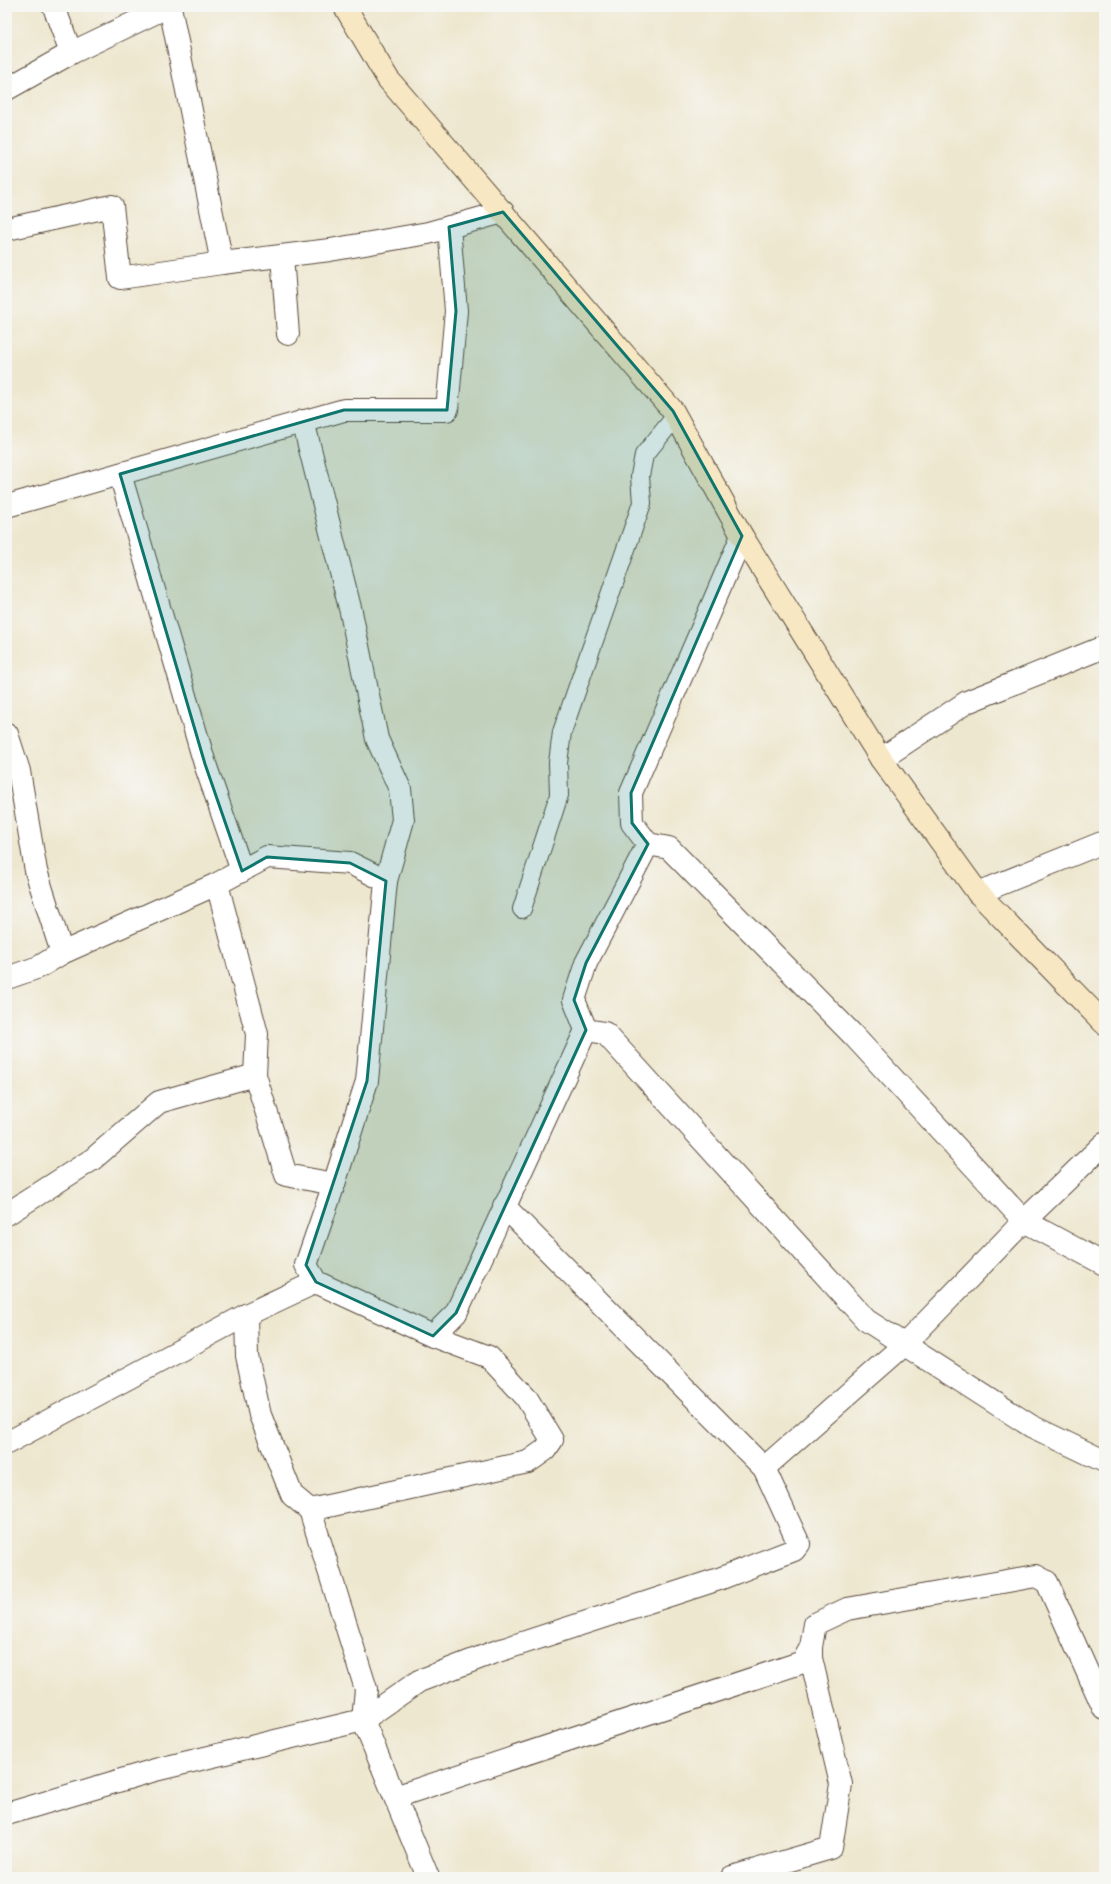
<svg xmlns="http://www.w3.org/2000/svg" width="1111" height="1884" font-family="Itim,sans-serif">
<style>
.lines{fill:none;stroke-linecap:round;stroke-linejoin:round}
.lane-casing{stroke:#564639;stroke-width:20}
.street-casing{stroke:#564639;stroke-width:24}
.secondary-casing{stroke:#564639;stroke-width:24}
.lane{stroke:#fff;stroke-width:18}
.street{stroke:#fff;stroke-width:22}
.secondary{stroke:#f7e8c3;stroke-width:22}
.marked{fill:#0f766e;fill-opacity:0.2;stroke:#0f766e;stroke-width:3;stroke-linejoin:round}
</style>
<rect width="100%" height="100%" fill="#f6f6f2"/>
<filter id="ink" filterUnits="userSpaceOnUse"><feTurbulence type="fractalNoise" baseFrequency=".025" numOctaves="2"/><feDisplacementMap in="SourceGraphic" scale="8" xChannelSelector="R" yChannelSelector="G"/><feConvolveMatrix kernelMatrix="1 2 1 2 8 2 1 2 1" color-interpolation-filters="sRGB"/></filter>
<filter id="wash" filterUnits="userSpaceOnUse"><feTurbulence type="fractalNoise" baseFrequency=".012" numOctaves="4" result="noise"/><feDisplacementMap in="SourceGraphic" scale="16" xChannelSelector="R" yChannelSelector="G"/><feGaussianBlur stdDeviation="0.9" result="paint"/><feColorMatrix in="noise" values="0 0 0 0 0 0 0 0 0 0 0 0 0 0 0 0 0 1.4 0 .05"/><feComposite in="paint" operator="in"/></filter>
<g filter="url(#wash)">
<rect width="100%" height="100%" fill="#eee7cf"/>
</g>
<g filter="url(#ink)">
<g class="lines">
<g class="lane-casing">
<polyline id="lane" points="522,909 559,795 558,763 562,732 642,503 640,476 644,455 676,416"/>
</g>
<g class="street-casing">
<g id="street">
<polyline points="54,7 71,53"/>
<polyline points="170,7 222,263 330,250 428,233 503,212"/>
<polyline points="7,89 71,53 167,7"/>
<polyline points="7,229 112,206 120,278 222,263"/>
<polyline points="282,256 288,334"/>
<polyline points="303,421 351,612 377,739 400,789 403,820 386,881"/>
<polyline points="120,474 205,764 242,871"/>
<polyline points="7,506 344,410 447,410 456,311 449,227"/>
<polyline points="7,734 19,771 36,871 62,953"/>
<polyline points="881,759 967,702 1104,647"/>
<polyline points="648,844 632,823 631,793 742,536"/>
<polyline points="217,884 257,1034 255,1075 286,1175 334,1184"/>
<polyline points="978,893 1104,842"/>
<polyline points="7,978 39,967 62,953 217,884 267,857 350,863 386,881 367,1081 334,1184 306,1265 316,1282 433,1336 456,1313 586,1030 605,1033 866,1320 1031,1426 1104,1461"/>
<polyline points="586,1030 574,1000 586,963 648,844 669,848 853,1035 1024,1221 1104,1264"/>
<polyline points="7,1214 93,1159 159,1102 255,1075"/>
<polyline points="246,1315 247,1356 260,1415 292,1495 310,1510 366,1689 363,1720 428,1877"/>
<polyline points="7,1443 246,1315 316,1282"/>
<polyline points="764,1468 904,1345 1024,1221 1104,1144"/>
<polyline points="310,1510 528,1462 545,1450 552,1440 526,1397 489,1357 433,1336"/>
<polyline points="395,1797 803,1662 811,1647 815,1624 847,1609 1036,1576 1047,1582 1104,1709"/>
<polyline points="7,1814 155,1770 363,1720 419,1681 492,1653 719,1579 794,1550 799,1544 764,1468 504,1206"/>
<polyline points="732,1877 831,1848 841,1784 811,1658 811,1647"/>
</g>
</g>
<g class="secondary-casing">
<polyline id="secondary" points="345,7 388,79 673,411 742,536 881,759 978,893 1104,1023"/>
</g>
<use href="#lane" class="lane"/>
<use href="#street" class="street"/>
<use href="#secondary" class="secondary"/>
</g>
</g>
<path class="marked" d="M503,212L673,411L742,536L631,793L632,823L648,844L586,963L574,1000L586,1030L456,1313L433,1336L316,1282L306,1265L367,1081L386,881L350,863L267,857L242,871L205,764L120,474L344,410H447L456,311L449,227Z"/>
<rect width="1111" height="1884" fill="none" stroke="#f6f6f2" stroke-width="24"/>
</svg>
